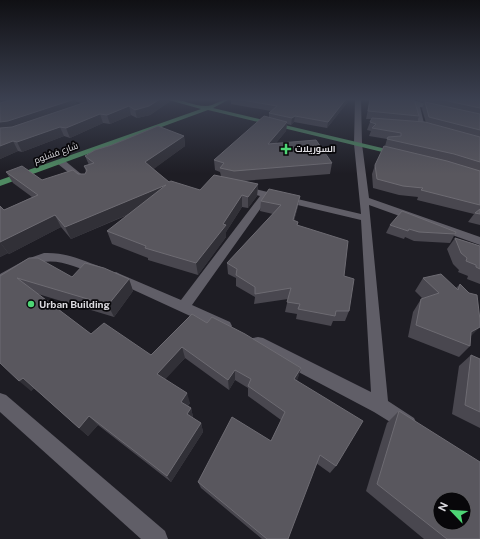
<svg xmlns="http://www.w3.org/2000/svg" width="480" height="539" font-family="'Public Sans',Cairo,sans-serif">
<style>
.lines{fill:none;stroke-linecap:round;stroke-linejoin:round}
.street{fill:#605e67;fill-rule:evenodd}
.primary{fill:#4f8a62;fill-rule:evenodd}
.wall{fill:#49474f;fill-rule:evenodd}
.shaded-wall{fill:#313037}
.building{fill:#59575e;stroke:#6d6b72;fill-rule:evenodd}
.poi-dot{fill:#4ed675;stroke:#08070a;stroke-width:1.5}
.labels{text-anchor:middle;stroke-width:3.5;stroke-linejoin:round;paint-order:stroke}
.far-poi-label{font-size:9px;font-weight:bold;fill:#dbdadf;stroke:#08070a;text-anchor:start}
.far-street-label{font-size:9px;fill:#dbdadf;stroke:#08070a}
.poi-label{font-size:10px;font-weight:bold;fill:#dbdadf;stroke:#08070a;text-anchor:start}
</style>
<rect width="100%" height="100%" fill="#1e1d24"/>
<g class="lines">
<g class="street">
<polygon points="355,99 361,99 362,144 369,198 480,237 480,245 369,205 388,401 414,418 417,424 414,430 408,433 374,412 253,348 251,343 253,338 258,337 263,338 371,392 361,220 268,198 192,305 230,322 232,326 230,330 225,332 112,280 110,277 112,274 116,272 120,274 181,300 260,196 239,191 237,189 239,187 242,186 361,214 354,144"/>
<polygon points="414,100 441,109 438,111 420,107 425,127 424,128 419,127 413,104 411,102"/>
<polygon points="58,160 64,160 86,178 87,180 86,182 80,182 58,164"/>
<path d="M44,253C65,252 82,260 101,267L103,270L101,273L97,274C73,267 53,254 29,267C19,273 11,281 0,285V274L27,259Z"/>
<polygon points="0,393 6,395 165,531 168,539 141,539 0,412"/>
</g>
<path class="primary" d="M165,99C179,97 192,106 206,106C214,106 221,99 230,99L213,108L399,152L403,154L399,156L208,110L0,186V180L201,109Z"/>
</g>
<g class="wall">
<path d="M0,99H168L169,102L150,115L137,118L131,115L110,124L103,123L70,138L64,136L22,152L18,151L0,159ZM75,101L81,103L77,105Z"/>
<polygon points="231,99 350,99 327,128 294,122 291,125 287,124 286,131 276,143 332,163 330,174 242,181 258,184 257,196 248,208 242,207 226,232 226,237 198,275 148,260 148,258 112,244 107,231 130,214 71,239 61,227 9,254 8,253 0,257 0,206 4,210 32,197 13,183 6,172 42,180 78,174 85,174 86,172 84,166 89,165 85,156 184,136 185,146 153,169 169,182 200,190 221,176 220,172 215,170 214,160 269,117 269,113 271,111 231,104"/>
<polygon points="370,99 414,99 419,116 417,122 426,123 422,109 424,103 419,102 415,99 480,99 480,225 468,222 474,214 417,200 418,197 399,195 373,188 372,174 375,165 385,146 387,139 369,136 371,131 367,130 370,122 372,119 366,119"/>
<polygon points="261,201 298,206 294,221 297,225 344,276 349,311 345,321 333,321 331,326 296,319 297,314 285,312 288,299 254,304 255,297 236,286 236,278 228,274 227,263 273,214 260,211"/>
<polygon points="390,225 455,234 450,243 414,241 405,237 404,239 386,233"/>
<polygon points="455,238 480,246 480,284 467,279 468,276 458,272 459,270 453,264 447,249"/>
<polygon points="0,276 72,277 129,279 133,291 114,317 38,294 91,334 151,355 207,323 301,368 297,380 336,466 330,473 316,463 288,539 262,539 201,488 198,482 271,441 281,420 248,396 248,388 235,380 229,390 185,358 165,379 190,403 188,406 191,408 193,417 193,418 201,423 203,432 171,482 98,425 88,436 34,388 31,391"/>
<polygon points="423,278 456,288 460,284 471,336 470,346 459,357 408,337 413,312 421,299 423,299 415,291"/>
<polygon points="471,355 480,359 480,428 452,414 459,366"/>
<polygon points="399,411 480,539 424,539 366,491 387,423"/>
</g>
<g class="shaded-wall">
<polygon points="0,99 25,99 0,106"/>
<polygon points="75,99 78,108 0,131 0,122"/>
<polygon points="160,99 168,99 169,102 150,115 137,118 135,110"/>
<polygon points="346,99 350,99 327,128 328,122"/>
<polygon points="129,106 131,115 110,124 107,115"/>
<polygon points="100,114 103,123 70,138 66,128"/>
<polygon points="295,116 294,122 291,125 292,118"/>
<polygon points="287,122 286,131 267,154 268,144"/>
<polygon points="60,127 64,136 22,152 17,142"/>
<polygon points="184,136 185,146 147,174 145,162"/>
<polygon points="13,141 18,151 0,159 0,146"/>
<polygon points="258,184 257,196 248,208 248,197"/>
<polygon points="166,185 168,197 71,239 65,227"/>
<polygon points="242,195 242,207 226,232 226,237 198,275 196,263 223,224"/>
<polygon points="300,196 298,206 291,230 293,220"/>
<polygon points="55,215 61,227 9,254 0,242"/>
<polygon points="0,242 8,253 0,257"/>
<polygon points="129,279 133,291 114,317 108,305"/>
<polygon points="480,327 469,338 471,332"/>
<polygon points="182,347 185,358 161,384 157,374"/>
<polygon points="301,368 298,378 291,389 294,379"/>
<polygon points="235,370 235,380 229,390 228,380"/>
<polygon points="23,378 35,388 31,391 19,381"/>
<polygon points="187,393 190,403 184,411 181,402"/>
<polygon points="191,408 193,417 190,423 187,414"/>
<polygon points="89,416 98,425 88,436 79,428"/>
<polygon points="201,423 203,432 171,482 167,476"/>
</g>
<g class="building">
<polygon points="14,99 75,99 8,121 0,122 0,103"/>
<polygon points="89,99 160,99 149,106 135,110 129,106 107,115 100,114 66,128 60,127 17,142 13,141 0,146 0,128 12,127 89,101 90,99"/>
<polygon points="236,99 346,99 328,122 295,116 292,118 269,113 277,106"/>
<polygon points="370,99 414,99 419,116 368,111"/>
<polygon points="439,99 480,99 480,108"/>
<polygon points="425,102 480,114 480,130 429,117"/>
<polygon points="264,116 287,122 268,144 316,140 332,163 234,171 220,168 224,163 214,160"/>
<polygon points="372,118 425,122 480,137 480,162 454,154 387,139 388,137 401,136 401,133 372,128 376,124 370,122"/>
<polygon points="158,126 184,136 145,162 169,182 171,181 200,190 214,175 258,184 248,197 242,195 223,224 226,225 196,263 145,248 146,246 107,231 166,185 65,227 55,215 0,242 0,206 4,210 38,195 6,172 22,166 42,180 73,170 78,174 85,174 87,170 84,166 94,163 85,156 95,150 112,145"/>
<polygon points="384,146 447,161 480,171 480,205 421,190 423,188 403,186 377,179 375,165"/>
<polygon points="269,189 300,196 293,220 298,222 297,225 348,241 344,276 354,279 349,311 336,311 335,316 298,309 300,304 287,302 291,288 255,294 255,287 236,275 237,269 227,263 281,205 261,201"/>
<polygon points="480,209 480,214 475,213"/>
<polygon points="402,211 456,232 455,234 419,232 409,229 408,231 390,225"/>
<polygon points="455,238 480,246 480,269 476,267 476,265 466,261 467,258 461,253"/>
<polygon points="29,258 38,258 72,277 85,263 104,268 129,279 108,305 17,278 91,334 104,323 151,355 192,314 207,323 212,317 245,334 301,368 294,379 363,421 336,466 320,455 288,539 267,539 198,482 232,417 271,441 285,412 248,386 251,379 235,370 228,380 182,347 157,374 187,393 181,402 191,408 187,414 201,423 167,476 89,416 79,428 23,378 19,381 0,363 0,276"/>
<polygon points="441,274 458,290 460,284 469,293 477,295 480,320 480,327 471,332 470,346 416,325 421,299 439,293 423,278"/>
<polygon points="471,355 480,359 480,412 465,405"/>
<path d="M399,411L480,462V539H447L377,484ZM440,499H464V523H440Z"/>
</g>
<linearGradient id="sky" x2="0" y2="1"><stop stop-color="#101014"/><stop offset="0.57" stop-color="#3b4050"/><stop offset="1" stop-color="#3b4050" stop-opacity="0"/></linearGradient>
<rect width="480" height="174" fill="url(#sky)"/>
<g class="poi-dot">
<path d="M284 143h4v4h4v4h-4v4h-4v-4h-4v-4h4z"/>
<circle cx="31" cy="304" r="4"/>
</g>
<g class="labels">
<g class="far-poi-label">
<text x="295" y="152">السوريلات</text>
</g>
<g class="far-street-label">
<text transform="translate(56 153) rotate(-20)" y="3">شارع فشلوم</text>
</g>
<g class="poi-label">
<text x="39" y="308">Urban Building</text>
</g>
</g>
<g transform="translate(452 511) rotate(295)"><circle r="19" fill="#08070a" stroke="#5c5b5f"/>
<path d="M0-3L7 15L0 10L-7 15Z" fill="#4ed675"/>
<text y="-6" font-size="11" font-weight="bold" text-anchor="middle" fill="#dbdadf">N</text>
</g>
</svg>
